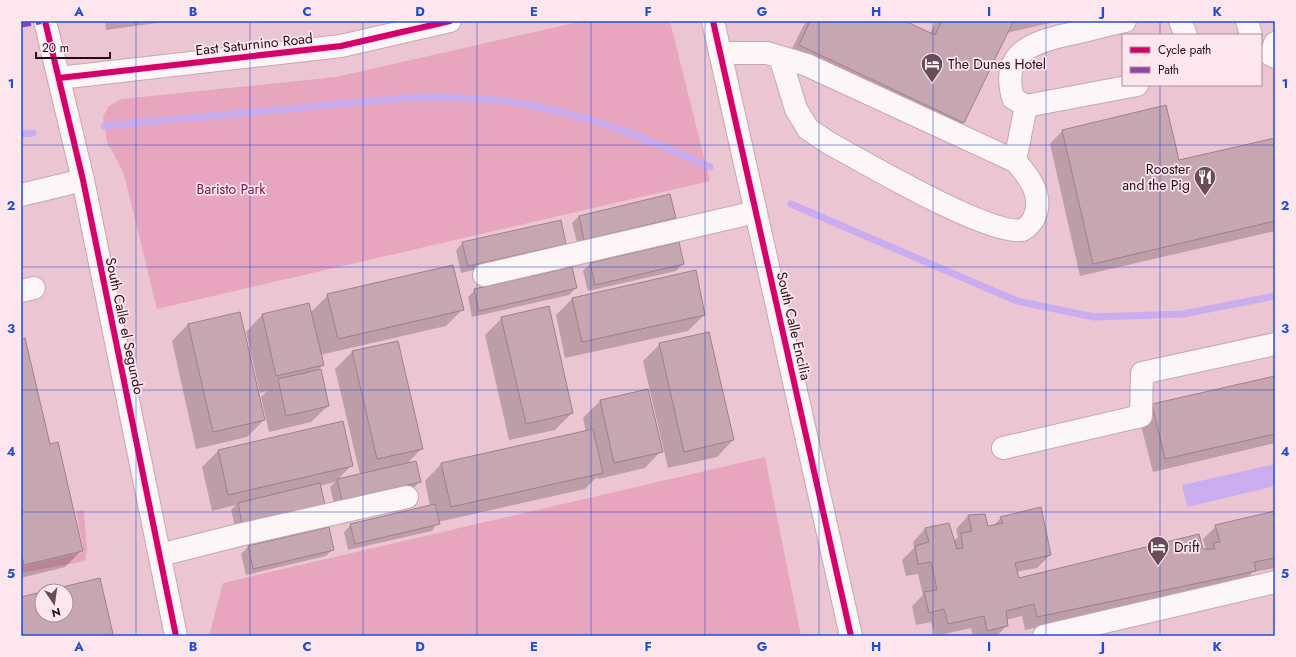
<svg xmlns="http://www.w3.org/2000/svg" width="1296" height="657" font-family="Jost,sans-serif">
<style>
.green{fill:#e8a5be}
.water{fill:#caadee}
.shadow{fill:#0003}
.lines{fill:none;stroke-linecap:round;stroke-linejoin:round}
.stream{stroke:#caadee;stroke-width:7}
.building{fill:#c5a6b1;stroke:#9d808b}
.minor-casing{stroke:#c5a7b2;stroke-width:24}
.path{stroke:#ded1d6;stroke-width:2.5;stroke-dasharray:3 3;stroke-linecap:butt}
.minor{stroke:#fcf6f8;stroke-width:22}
.quiet{stroke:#8e44ad;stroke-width:5;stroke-dasharray:10 5;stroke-linecap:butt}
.cycleway-casing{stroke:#fde6ed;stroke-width:8}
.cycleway{stroke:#d6006c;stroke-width:6}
.grid{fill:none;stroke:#1d4ed8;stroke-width:1;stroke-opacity:0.55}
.labels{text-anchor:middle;stroke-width:3.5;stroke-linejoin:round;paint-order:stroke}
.street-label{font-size:14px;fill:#260d17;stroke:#fde6ed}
.poi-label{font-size:14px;fill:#260d17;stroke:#fde6ed;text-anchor:start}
.park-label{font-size:14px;fill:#85144d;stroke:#fde6ed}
.neatline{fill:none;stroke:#1d4ed8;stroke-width:1.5}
.grid-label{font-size:13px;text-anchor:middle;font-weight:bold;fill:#1d4ed8}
</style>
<rect width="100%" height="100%" fill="#ecc5d3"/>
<g class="green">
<polygon points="583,21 670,21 710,181 157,309 124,174 111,148 108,147 103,116 109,106 121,99 336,77"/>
<polygon points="765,457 801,636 209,636 223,583"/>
<polygon points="84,510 87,551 85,561 21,573 21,556 24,566 84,552 76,511"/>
</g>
<polygon class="water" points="1275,464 1275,486 1187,507 1182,485"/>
<g class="shadow">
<polygon points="105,21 171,21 106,30"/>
<polygon points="806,21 903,21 930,34 936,21 1059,21 1006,33 963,122 951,135 787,58"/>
<polygon points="1062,131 1178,162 1275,139 1275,231 1080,276 1050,144"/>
<polygon points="579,216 675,218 668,225 578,246 572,223"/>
<polygon points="463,243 565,243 558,250 461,273 456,250"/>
<polygon points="590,264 683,264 676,271 588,291 583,271"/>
<polygon points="576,288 569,295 472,317 468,297 475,290"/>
<polygon points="328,295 463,309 446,326 320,355 323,365 317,371 328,406 311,422 269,432 261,397 267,391 260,393 246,332 262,315 310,313"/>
<polygon points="572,299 704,315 688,331 565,358 556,315"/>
<polygon points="502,318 572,413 555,430 509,440 485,335"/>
<polygon points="188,324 264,420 247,437 196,449 172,341"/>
<polygon points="21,340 49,445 82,550 65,567 21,578"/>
<polygon points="397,342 422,448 407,464 419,482 413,489 335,507 330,487 335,482 319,486 236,530 231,510 236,505 212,511 202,467 218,451 352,465 338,479 360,474 335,369 352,352"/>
<polygon points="660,344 733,440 717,457 668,468 643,361"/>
<polygon points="1275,377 1275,443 1153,472 1139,418 1152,405"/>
<polygon points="647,390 661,451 645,468 598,479 597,477 585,489 438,522 432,531 348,550 344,532 351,525 430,506 425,481 441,464 586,432 583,418 600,401"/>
<polygon points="1275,512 1275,568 1253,572 1242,583 1025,630 1022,616 1006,620 1007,625 997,636 973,636 971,628 935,636 931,622 916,625 912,606 923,595 918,574 906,576 902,560 914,548 913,542 925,529 953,542 958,537 956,529 968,516 987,527 993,526 1001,518 1050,555 1037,568 1016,572 1018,579 1206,550 1203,539 1216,526"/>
<polygon points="328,529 333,549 326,556 246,575 241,554 248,547"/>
<polygon points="100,580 112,634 110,636 21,636 21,598 42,593 42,615 66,615 66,591 50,591"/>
</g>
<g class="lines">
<g class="stream">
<path d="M104,126L405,98C445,97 484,97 523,104C589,115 650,140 710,167"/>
<polyline points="21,134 33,133"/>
<polyline points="791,204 1017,301 1094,317 1183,314 1275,296"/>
</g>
</g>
<g class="building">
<polygon points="810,21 905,21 935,35 942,21 1017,21 1013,22 964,123 799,45"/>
<polygon points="1166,105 1179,160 1275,138 1275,221 1093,264 1062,130"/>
<polygon points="670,194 676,218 584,240 579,216"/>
<polygon points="561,220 566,244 468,266 462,242"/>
<polygon points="679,242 684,264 595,285 590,263"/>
<polygon points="453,265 464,310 338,339 327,294"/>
<polygon points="572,267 577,288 479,311 474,289"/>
<polygon points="696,270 705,315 582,342 572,298"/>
<polygon points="309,303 324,365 276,376 262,314"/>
<polygon points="549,306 573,413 526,424 501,317"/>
<polygon points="240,312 265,420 213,432 188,324"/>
<polygon points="709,332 734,440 684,452 659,343"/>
<polygon points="25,338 50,444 58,442 83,551 24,565 21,552 21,339"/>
<polygon points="398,341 423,449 377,459 352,351"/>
<polygon points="321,369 329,406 286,416 278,379"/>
<polygon points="1275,376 1275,434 1165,459 1152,404"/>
<polygon points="648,389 663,452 614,463 600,400"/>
<polygon points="343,421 353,466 228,495 218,450"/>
<polygon points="593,429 603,473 451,507 441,463"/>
<polygon points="416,461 421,482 342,500 337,479"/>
<polygon points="320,483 325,505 242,524 238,503"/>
<polygon points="435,504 440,524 355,544 350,524"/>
<polygon points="1041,507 1051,555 1015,563 1019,578 1199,534 1203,549 1215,549 1213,543 1220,542 1215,525 1275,511 1275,558 1254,562 1256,571 1037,617 1034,604 1006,611 1008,626 987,631 984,616 948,624 944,609 929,613 924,592 937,590 931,562 918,564 915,546 929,542 925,528 949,523 957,549 963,548 961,533 972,531 968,515 985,514 988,526 1003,523 1000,517"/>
<polygon points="329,527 334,550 253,569 248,546"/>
<polygon points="100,578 113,634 106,636 23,636 21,626 21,597 42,592 42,615 66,615 66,591 46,591"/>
</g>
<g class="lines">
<g class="minor-casing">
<g id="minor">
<polyline points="45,21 83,180 176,636"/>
<polyline points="713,21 851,636"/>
<path d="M1125,21C1107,25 1088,30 1070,34C1033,42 1000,52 1013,98L1026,106L1137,85"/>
<polyline points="1180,21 1186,35"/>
<polyline points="1247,21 1251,35"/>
<polyline points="1275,43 1271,55 1275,57"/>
<path d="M720,53H767L807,65L1015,161C1030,177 1045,198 1033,220C1030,224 1026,229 1022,230C989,236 864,162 829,143L808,129L796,109L780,57"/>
<polyline points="59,78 341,46 450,21"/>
<polyline points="1015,161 1026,106"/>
<polyline points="21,195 83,180"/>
<polyline points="484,275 756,212"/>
<polyline points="21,291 34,288"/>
<polyline points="1003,448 1141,416 1142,373 1275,344"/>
<polyline points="160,555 239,535 407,497"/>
<polyline points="1044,636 1275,582"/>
</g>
</g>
<polyline class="path" points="21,585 40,581 89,562 127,554"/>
<use href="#minor" class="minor"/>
<polyline class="quiet" points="21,25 46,21"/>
<g class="cycleway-casing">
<g id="cycleway">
<polyline points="45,21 83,180 176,636"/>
<polyline points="713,21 851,636"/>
<polyline points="59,78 341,46 450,21"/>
</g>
</g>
<use href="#cycleway" class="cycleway"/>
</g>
<path class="grid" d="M136,21V636M250,21V636M363,21V636M477,21V636M591,21V636M705,21V636M819,21V636M933,21V636M1046,21V636M1160,21V35M1160,85V636M21,145H1275M21,267H1275M21,390H1275M21,512H1275"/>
<defs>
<g id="hotel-pin" transform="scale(1.15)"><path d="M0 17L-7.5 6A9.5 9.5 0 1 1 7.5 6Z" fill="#6b4d59" stroke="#fde6ed"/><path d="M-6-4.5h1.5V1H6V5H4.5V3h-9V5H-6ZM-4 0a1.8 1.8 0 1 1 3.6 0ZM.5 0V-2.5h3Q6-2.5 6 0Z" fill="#fff"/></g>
<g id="restaurant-pin" transform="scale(1.15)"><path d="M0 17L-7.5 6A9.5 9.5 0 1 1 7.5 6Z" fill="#6b4d59" stroke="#fde6ed"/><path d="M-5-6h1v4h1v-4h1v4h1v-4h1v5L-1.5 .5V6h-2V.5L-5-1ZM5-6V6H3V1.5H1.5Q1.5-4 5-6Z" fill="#fff"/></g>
</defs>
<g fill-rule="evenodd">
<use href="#hotel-pin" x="932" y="64"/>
<use href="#restaurant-pin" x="1205" y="177"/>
<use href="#hotel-pin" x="1158" y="547"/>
</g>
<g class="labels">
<g class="street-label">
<text transform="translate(254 44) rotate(-6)" y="5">East Saturnino Road</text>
<text transform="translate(125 326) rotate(78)" y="5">South Calle el Segundo</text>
<text transform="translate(794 326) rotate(77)" y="5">South Calle Encilia</text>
</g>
<g class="poi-label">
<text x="948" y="69">The Dunes Hotel</text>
<text x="1190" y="174" text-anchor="end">Rooster<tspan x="1190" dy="16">and the Pig</tspan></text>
<text x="1174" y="552">Drift</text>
</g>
<g class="park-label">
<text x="231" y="194">Baristo Park</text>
</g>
</g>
<rect width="1296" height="657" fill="none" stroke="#fde6ed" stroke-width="44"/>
<rect x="1122" y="34" width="140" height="52" fill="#fde6ed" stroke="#a78f97"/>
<rect x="1130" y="47" width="20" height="6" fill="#d6006c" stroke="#a78f97"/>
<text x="1158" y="54" font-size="12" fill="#260d17">Cycle path</text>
<rect x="1130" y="67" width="20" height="6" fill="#8e44ad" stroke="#a78f97"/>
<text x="1158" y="74" font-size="12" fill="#260d17">Path</text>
<g transform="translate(54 603) rotate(167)"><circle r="19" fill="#fde6ed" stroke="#a78f97"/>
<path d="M0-3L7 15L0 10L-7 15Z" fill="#6b4d59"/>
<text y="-6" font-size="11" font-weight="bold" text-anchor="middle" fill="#260d17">N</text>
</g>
<path d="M36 52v6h74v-6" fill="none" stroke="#260d17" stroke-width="2"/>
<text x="42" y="52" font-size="12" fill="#260d17" stroke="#fde6ed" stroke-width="3" paint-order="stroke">20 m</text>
<rect x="22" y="22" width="1252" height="613" class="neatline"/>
<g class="grid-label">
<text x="79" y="16">A</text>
<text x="193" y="16">B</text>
<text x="307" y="16">C</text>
<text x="420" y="16">D</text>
<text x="534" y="16">E</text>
<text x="648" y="16">F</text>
<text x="762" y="16">G</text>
<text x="876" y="16">H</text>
<text x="989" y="16">I</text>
<text x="1103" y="16">J</text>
<text x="1217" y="16">K</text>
<text x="11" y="88">1</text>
<text x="1285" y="88">1</text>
<text x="11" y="210">2</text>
<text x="1285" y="210">2</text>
<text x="11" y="333">3</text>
<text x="1285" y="333">3</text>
<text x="11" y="456">4</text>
<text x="1285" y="456">4</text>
<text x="11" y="578">5</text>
<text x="1285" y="578">5</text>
<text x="79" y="651">A</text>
<text x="193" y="651">B</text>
<text x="307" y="651">C</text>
<text x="420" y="651">D</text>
<text x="534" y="651">E</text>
<text x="648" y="651">F</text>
<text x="762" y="651">G</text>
<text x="876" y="651">H</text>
<text x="989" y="651">I</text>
<text x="1103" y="651">J</text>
<text x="1217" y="651">K</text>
</g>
</svg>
